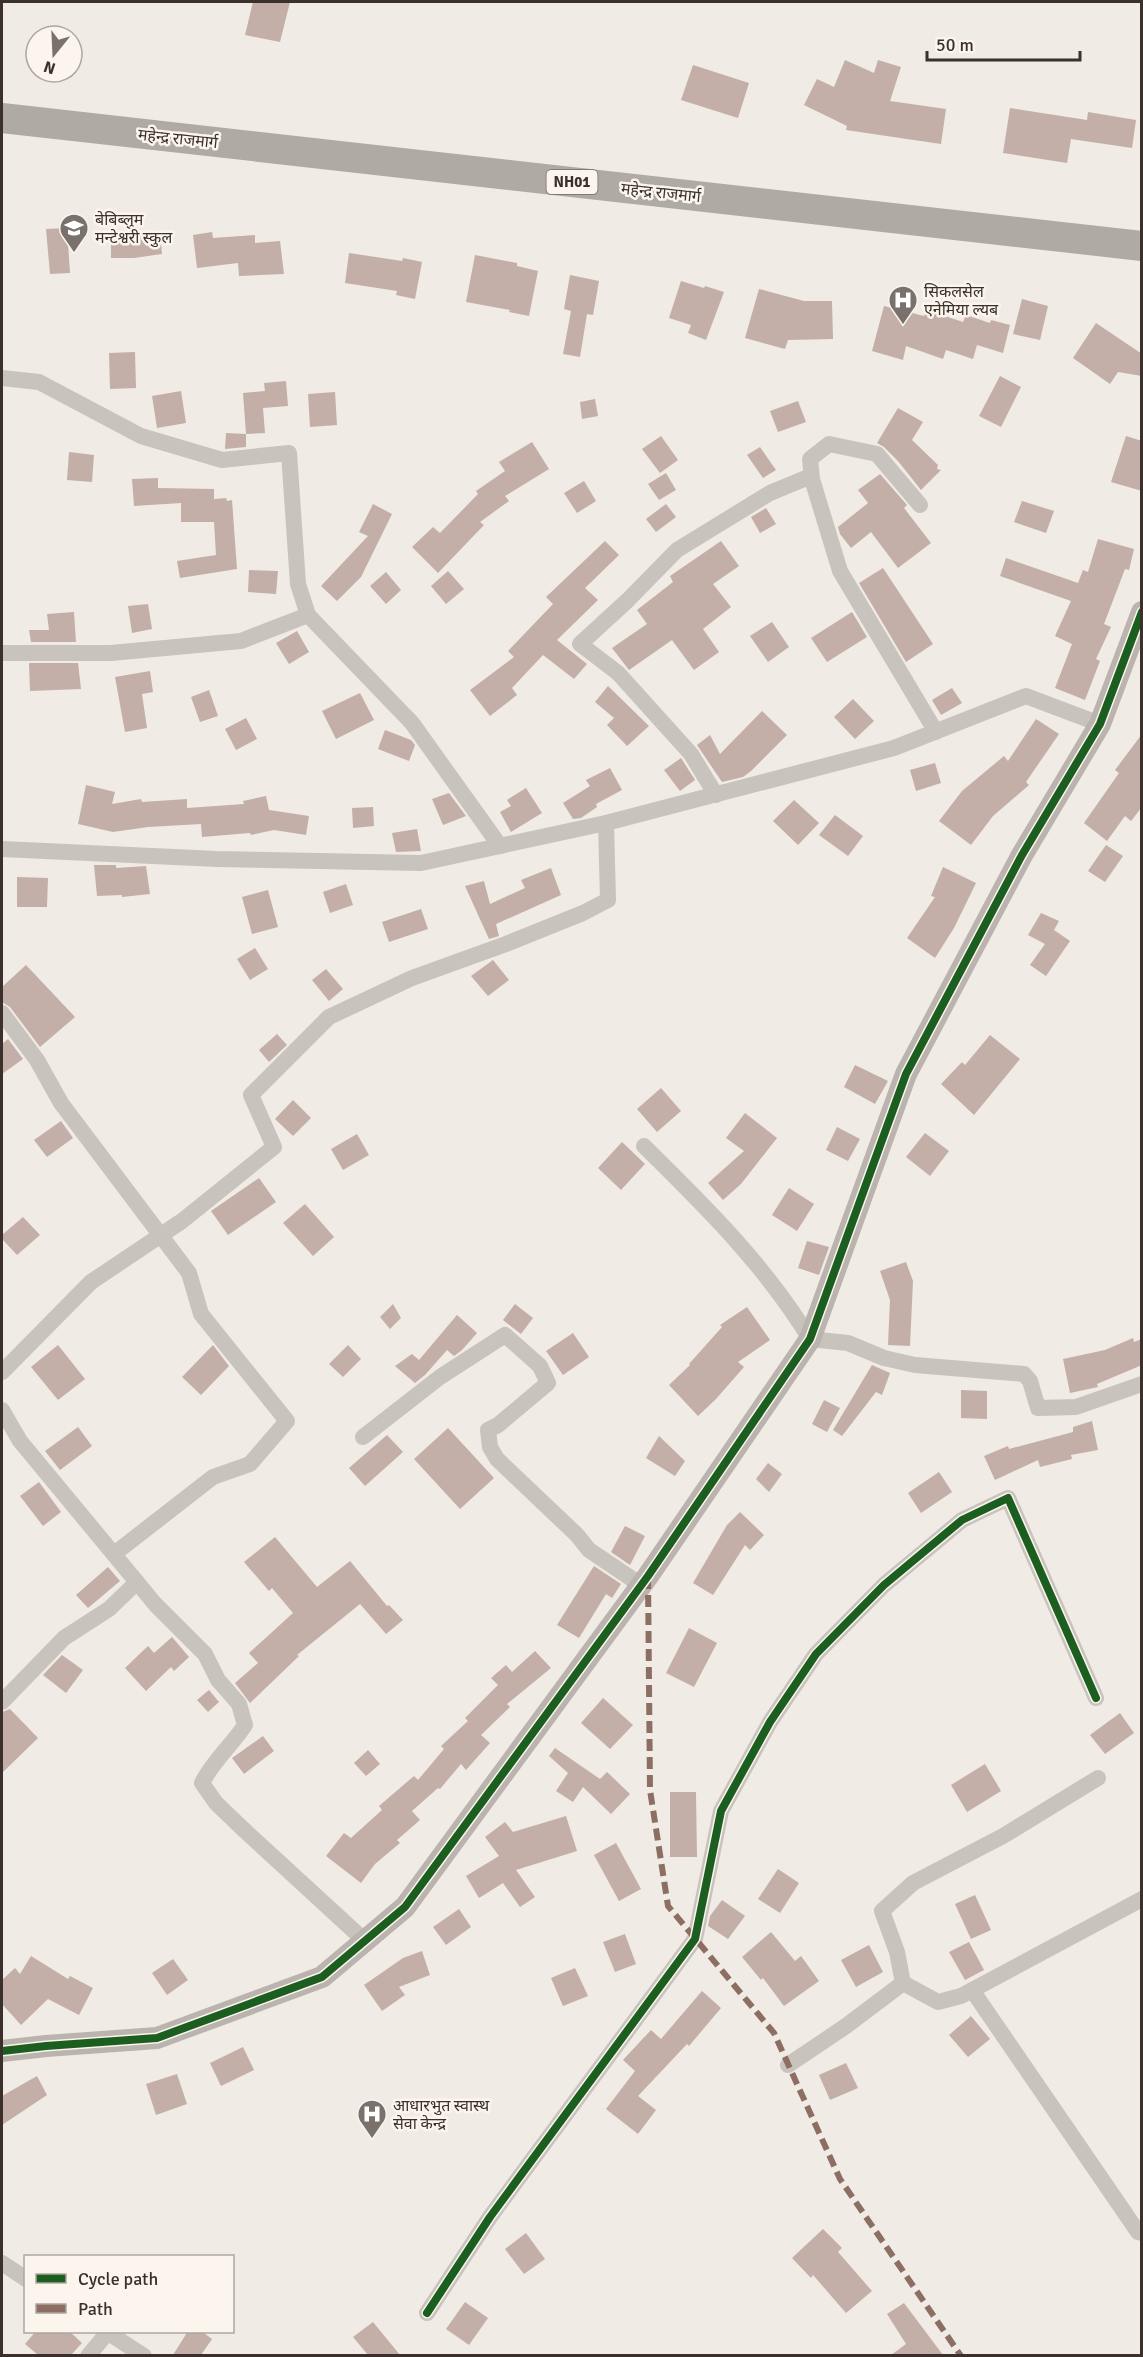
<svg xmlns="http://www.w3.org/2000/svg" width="1143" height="2357" font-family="Signika,'Noto Sans Devanagari',sans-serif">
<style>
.building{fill:#c3afa7}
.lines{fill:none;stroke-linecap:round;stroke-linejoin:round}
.street{stroke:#c9c3be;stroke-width:16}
.secondary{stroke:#bab3ae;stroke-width:22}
.highway{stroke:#afaaa4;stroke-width:30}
.quiet{stroke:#8d6e63;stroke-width:6;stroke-dasharray:12 6;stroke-linecap:butt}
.cycleway-casing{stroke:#fbf5ee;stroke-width:11}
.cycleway{stroke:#1b5e20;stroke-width:8}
.labels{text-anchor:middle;stroke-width:5;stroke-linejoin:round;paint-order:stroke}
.shield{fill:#fbf5ee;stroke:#756b66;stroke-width:1.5}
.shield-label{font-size:15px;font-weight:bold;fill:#3b302b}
.street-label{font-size:16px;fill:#3b302b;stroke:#fbf5ee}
.poi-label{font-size:16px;fill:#3b302b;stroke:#fbf5ee;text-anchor:start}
</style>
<rect width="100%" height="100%" fill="#f0ebe5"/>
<g class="building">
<polygon points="253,2 290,2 280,42 245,35"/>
<polygon points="845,60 874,73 878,60 901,67 890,101 946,109 941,144 846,130 847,126 804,105 817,79 834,87"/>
<polygon points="693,65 749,83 738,118 681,100"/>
<polygon points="1010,108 1087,120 1088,112 1136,120 1132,148 1071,139 1067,163 1003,153"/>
<polygon points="67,228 70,273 50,274 46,229"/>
<polygon points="111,232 134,232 134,235 160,232 162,254 134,258 111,258"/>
<polygon points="212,232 213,238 255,235 255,243 280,241 284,274 239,276 238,263 197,268 193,235"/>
<polygon points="349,253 402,261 403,258 422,262 415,299 396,295 397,291 345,283"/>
<polygon points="475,255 517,263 517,266 538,271 529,316 509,312 510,310 466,302"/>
<polygon points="570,275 599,281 593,315 587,314 580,357 563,354 571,311 564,309"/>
<polygon points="681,281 704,288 705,286 724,292 706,340 688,333 691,325 669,318"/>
<polygon points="759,289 804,301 832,301 833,339 788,340 785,349 745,338"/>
<polygon points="1022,299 1048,306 1040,340 1013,334"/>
<polygon points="884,306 924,316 927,310 963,322 966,315 990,323 991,320 1010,325 1003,353 977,345 973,359 946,350 943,359 906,346 903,360 872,351"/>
<polygon points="1096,323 1142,354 1142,376 1118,372 1110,384 1073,358"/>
<polygon points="135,352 136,388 110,389 109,353"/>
<polygon points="1000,376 1021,387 1001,427 979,416"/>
<polygon points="286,381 288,406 263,408 265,433 246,434 243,393 265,391 264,383"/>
<polygon points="181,391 186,423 157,428 152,396"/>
<polygon points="335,392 337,425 310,427 308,394"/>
<polygon points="595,399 598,416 582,419 580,402"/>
<polygon points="798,401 806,422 778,432 770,411"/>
<polygon points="898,408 923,422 912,440 938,465 937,469 941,470 921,490 898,461 884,447 877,443"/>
<polygon points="226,433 246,434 246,447 225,449"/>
<polygon points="661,436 678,460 660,473 642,449"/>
<polygon points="1126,436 1142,441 1142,491 1111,482"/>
<polygon points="532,442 549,469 505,496 509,501 480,522 484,525 438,573 412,547 433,527 440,533 478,494 476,491 505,471 499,462"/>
<polygon points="760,447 776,470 763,478 747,455"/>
<polygon points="69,452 94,455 92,482 67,480"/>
<polygon points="666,473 676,490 659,500 648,484"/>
<polygon points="880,474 907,505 904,508 931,543 898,568 871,532 851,548 840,534 838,527 868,503 858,490"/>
<polygon points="158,478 158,488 214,489 214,499 226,498 227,501 232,500 237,569 180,578 177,561 216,555 214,522 181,522 181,503 134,506 132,479"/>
<polygon points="584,481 596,501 577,513 564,493"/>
<polygon points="1022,501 1054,511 1046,533 1014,522"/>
<polygon points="373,504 392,514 361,577 337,601 321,586 368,536 359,532"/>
<polygon points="666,504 676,517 656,532 646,519"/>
<polygon points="766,508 776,524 760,533 751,517"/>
<polygon points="1098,539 1134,549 1129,570 1125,569 1104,624 1111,627 1096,659 1100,661 1085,700 1055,688 1072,644 1055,636 1071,601 1000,576 1006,558 1078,583 1083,570 1088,572"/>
<polygon points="605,541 619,555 585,588 598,600 557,640 587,664 574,679 543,655 512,688 517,695 490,716 470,690 514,657 508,651 553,604 546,597"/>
<polygon points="721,541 739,566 713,584 731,607 703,629 719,652 694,670 672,640 629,670 612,648 647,624 637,610 673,582 670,576"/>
<polygon points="883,568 933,644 906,662 859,583"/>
<polygon points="249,570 278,571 276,594 248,592"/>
<polygon points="448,571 464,589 446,604 431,586"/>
<polygon points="386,572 401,590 386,604 370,586"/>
<polygon points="148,604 152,629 132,633 128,606"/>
<polygon points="74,612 76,642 31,642 29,630 49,630 47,614"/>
<polygon points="852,612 867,637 827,662 811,638"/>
<polygon points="772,622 789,647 768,662 750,636"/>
<polygon points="297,631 309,652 289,664 276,643"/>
<polygon points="29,663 78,663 81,689 30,691"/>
<polygon points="150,671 153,692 142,694 147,728 125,732 115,677"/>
<polygon points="608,686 649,726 627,746 607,725 614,718 595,702"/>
<polygon points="952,688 962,703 941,715 932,700"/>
<polygon points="209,690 218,716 200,722 191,697"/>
<polygon points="360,693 374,720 336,739 322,711"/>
<polygon points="853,699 874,721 855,739 834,717"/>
<polygon points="762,711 787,735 751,771 743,777 722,782 697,745 710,735 720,754"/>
<polygon points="246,718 257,739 236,750 225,729"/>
<polygon points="1036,719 1059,734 1026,782 1029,785 993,816 971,845 939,821 962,791 1004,756 1008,761"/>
<polygon points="385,730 411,740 415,745 409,761 378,749"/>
<polygon points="1142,734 1142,807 1131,821 1125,816 1107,841 1084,823 1119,773 1115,770"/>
<polygon points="681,758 695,780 680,791 664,770"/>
<polygon points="935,763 941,783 916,791 910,770"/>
<polygon points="610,768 622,790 596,804 597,807 581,818 573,819 563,803 590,786 586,780"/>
<polygon points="86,785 115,792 112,804 141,799 142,802 187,799 187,808 244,804 243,801 266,796 269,810 309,816 306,835 274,830 251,835 250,833 202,837 201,824 148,827 113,832 78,824"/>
<polygon points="526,788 542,813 511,832 500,812 511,806 507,800"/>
<polygon points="449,793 466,816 443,825 432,799"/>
<polygon points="794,800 819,823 798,845 773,821"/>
<polygon points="373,807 374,826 353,828 352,808"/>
<polygon points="835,815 863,836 848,856 819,835"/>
<polygon points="417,829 421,851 396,852 392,833"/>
<polygon points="1106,845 1123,856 1105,882 1088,871"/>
<polygon points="94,865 116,865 116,868 146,866 150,894 122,897 122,895 97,896"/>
<polygon points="943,867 976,883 954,928 935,958 907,938 935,897 931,896"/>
<polygon points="551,868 561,895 496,924 499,936 489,939 465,886 484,881 490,904 525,888 521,880"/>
<polygon points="17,877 48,878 47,907 17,907"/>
<polygon points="346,884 353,905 330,913 323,892"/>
<polygon points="268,890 278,927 252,934 242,897"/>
<polygon points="421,909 428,929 389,942 382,922"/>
<polygon points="1041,913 1059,921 1054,930 1070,941 1046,976 1030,965 1045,944 1028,935"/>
<polygon points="255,948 268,969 250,980 237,959"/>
<polygon points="493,960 509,980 488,996 471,976"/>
<polygon points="26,965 75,1017 40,1047 10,1007 2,1002 2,987"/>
<polygon points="326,969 343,989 329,1001 312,980"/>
<polygon points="277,1034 287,1045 269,1062 259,1050"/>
<polygon points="990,1035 1020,1059 974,1115 941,1084 962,1062 965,1065"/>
<polygon points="8,1039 23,1059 2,1074 2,1044"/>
<polygon points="855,1065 888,1081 875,1104 844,1087"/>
<polygon points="661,1088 681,1111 657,1132 637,1109"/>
<polygon points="293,1100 311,1118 293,1136 275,1119"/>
<polygon points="745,1113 777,1138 741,1184 723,1200 708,1183 744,1151 726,1138"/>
<polygon points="61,1121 73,1138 47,1157 34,1140"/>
<polygon points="837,1127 860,1139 848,1161 826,1150"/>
<polygon points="925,1133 949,1151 930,1176 906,1157"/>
<polygon points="357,1134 369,1155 343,1170 331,1149"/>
<polygon points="622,1142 645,1164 621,1190 598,1168"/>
<polygon points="259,1178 276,1202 228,1235 211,1211"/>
<polygon points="789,1188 814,1204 797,1231 772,1215"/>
<polygon points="305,1204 334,1237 313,1256 283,1223"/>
<polygon points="23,1217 40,1235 17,1255 2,1239 2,1235"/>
<polygon points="807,1241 829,1247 819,1275 798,1268"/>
<polygon points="906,1262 913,1281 910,1346 888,1345 890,1300 880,1271"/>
<polygon points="393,1304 401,1318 390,1329 380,1317"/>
<polygon points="515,1304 533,1318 521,1334 503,1320"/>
<polygon points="747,1307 770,1340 738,1362 744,1367 716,1399 698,1416 669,1385 690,1365 689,1364 722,1327 720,1325"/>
<polygon points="457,1315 477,1333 462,1350 454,1356 447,1350 425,1375 415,1383 395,1366 412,1354 419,1360"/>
<polygon points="573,1333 589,1357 563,1375 546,1351"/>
<polygon points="1133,1338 1134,1342 1142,1339 1142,1365 1097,1384 1098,1387 1070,1393 1063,1359 1105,1350"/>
<polygon points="58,1345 85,1379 58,1400 31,1367"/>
<polygon points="213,1345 229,1366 201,1395 182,1377"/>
<polygon points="348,1345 361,1359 343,1377 329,1364"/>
<polygon points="872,1365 890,1373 882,1395 876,1392 842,1436 833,1430"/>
<polygon points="961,1390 987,1391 987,1419 961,1418"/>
<polygon points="824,1400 840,1408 827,1432 812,1424"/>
<polygon points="1092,1421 1098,1450 1071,1455 1072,1459 1040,1467 1038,1460 995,1480 984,1456 1008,1446 1009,1449 1073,1432 1073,1427"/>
<polygon points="78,1427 92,1446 60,1470 45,1451"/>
<polygon points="448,1428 494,1478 460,1509 414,1459"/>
<polygon points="387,1435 403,1452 365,1486 349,1468"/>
<polygon points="659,1436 685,1461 675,1476 646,1458"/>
<polygon points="768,1463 782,1474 769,1492 756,1479"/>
<polygon points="939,1472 952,1492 921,1513 908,1493"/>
<polygon points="39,1482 61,1512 43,1526 20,1496"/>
<polygon points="740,1512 764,1535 750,1550 745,1545 713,1595 693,1583 727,1525"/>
<polygon points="625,1526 645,1536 630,1565 611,1552"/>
<polygon points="275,1537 317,1587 350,1561 387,1606 389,1605 403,1620 386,1634 360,1604 297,1655 299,1656 250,1703 235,1683 258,1663 249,1653 293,1613 272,1588 269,1591 244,1562"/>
<polygon points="594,1566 621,1584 612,1598 606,1594 579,1638 557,1625"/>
<polygon points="108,1567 120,1581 88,1608 76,1595"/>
<polygon points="689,1628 717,1643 694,1687 666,1673"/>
<polygon points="172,1637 189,1657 174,1671 171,1667 146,1691 125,1668 148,1646 154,1653"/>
<polygon points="535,1651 551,1668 507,1704 510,1707 481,1735 490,1743 466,1770 461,1764 440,1789 438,1788 412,1811 420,1820 397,1840 400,1843 375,1864 361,1883 326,1856 344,1833 351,1838 382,1810 379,1806 414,1776 418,1780 444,1749 441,1746 468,1721 465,1718 498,1685 491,1678 506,1665 512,1672"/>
<polygon points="62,1655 83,1670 66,1693 43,1675"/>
<polygon points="209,1690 219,1702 208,1712 197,1700"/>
<polygon points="603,1698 633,1725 610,1749 581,1723"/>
<polygon points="10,1709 38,1738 2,1773 2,1712"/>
<polygon points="1120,1713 1134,1733 1105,1754 1090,1735"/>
<polygon points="263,1736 274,1751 244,1774 232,1758"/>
<polygon points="555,1748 600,1779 607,1772 630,1794 611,1814 583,1787 573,1802 556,1791 568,1773 549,1756"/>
<polygon points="368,1750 380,1764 366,1776 354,1763"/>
<polygon points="985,1764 1001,1791 967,1812 951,1785"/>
<polygon points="670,1792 696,1792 697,1857 670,1857"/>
<polygon points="566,1816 577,1851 516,1870 535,1897 520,1907 503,1883 479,1898 466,1876 499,1856 485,1837 505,1822 513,1832"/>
<polygon points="616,1843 641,1889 619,1901 594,1855"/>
<polygon points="778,1869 799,1883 780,1913 758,1899"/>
<polygon points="975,1895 991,1930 971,1939 955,1904"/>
<polygon points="722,1900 745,1916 728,1939 708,1926 710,1916"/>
<polygon points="459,1909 471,1927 446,1945 433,1927"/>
<polygon points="771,1932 795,1961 801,1956 819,1981 784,2006 763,1978 761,1980 742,1957"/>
<polygon points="625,1934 636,1964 615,1972 603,1942"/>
<polygon points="969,1942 984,1970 965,1980 949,1952"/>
<polygon points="869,1945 883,1972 856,1987 841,1960"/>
<polygon points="422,1951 430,1975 399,1987 405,1995 382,2011 364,1985 403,1958"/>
<polygon points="31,1956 68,1979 70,1976 93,1988 79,2015 48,1999 21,2025 2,2004 2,1980 15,1968 20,1974"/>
<polygon points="173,1959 188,1980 167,1995 152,1973"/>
<polygon points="575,1968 588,1996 563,2006 551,1978"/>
<polygon points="702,1991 721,2008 689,2046 687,2044 638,2096 656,2110 638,2134 606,2109 635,2071 623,2060 651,2030 661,2039"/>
<polygon points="971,2016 990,2039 968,2057 949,2035"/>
<polygon points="243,2047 254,2070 221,2086 210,2063"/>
<polygon points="846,2063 858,2088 830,2100 819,2075"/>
<polygon points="177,2074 187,2104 156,2115 146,2084"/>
<polygon points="37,2076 47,2095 2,2125 2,2096"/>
<polygon points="823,2229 842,2248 838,2252 872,2291 846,2313 813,2275 811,2278 792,2258"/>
<polygon points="526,2233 545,2259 524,2274 505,2249"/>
<polygon points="465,2302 488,2318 469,2345 446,2329"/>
<polygon points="904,2303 943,2355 891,2355 906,2344 887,2314"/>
<polygon points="373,2322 400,2355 368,2355 353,2337"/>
<polygon points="36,2331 69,2331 82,2343 71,2355 38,2355 25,2344"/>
<polygon points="188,2331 201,2331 212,2339 201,2355 173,2355"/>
</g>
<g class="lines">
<g class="street">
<polyline points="2,378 39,382 141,436 222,460 289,453 298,584 308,615"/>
<polyline points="920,505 877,454 829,444 810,459 812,479 840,571 936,732"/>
<polyline points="2,653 111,653 241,641 308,615 412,723 500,846"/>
<polyline points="716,795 691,754 618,673 580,644 628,600 677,550 770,493 811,476"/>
<polyline points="2,849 217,859 421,863 606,823 894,748 1026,696 1100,724"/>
<polyline points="2,1013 37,1060 61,1103 189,1273 201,1314 287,1421 250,1464 213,1477 114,1554"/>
<path d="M644,1146C705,1206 765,1265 810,1339L848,1343L884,1358L915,1365L1024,1374L1030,1381L1038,1408L1076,1407L1142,1384"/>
<polyline points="2,1372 91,1282 182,1221 274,1147 251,1095 329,1017 412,978 506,944 583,913 608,900 606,823"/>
<path d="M2,1410L20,1441L155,1604L205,1654L218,1680L239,1704L245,1725C232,1745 213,1761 202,1783L216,1803L242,1828L365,1941"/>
<polyline points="363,1437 440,1377 505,1335 540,1366 548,1383 498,1425 488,1430 490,1447 497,1459 577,1535 589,1550 641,1585"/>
<polyline points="2,1702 64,1638 109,1609 137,1582"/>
<polyline points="903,1983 897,1952 882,1911 913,1883 1003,1836 1098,1778"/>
<polyline points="972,1990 1138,2232 1142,2233"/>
<polyline points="788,2065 846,2026 903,1983 938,2002 961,1996 1142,1899"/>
<polyline points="2,2263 26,2279"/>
<polyline points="427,2313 490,2217 695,1939 721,1811 770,1722 816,1654 884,1585 962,1520 1008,1498 1096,1698"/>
<polyline points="107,2332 144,2356"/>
<polyline points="88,2356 108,2332"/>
</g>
<polyline class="secondary" points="2,2051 46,2046 157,2038 322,1977 405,1907 648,1576 810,1339 906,1074 1022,855 1100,724 1142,612"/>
<polyline class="highway" points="2,118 1142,246"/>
<polyline class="quiet" points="648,1577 650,1790 668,1906 774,2033 840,2179 961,2356"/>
<g class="cycleway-casing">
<g id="cycleway">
<polyline points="2,2051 46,2046 157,2038 322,1977 405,1907 648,1576 810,1339 906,1074 1022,855 1100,724 1142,612"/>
<polyline points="427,2313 490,2217 695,1939 721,1811 770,1722 816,1654 884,1585 962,1520 1008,1498 1096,1698"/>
</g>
</g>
<use href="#cycleway" class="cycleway"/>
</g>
<defs>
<g id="school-pin" transform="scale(1.5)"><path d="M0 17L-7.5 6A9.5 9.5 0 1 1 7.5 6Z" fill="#7a716c" stroke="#fbf5ee"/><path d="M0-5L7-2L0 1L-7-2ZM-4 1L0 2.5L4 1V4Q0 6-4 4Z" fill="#fff"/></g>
<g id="hospital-pin" transform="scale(1.5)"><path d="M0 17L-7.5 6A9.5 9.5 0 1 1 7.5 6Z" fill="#7a716c" stroke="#fbf5ee"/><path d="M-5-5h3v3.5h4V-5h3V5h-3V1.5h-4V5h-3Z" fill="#fff"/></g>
</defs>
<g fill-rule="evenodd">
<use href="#school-pin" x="74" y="228"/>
<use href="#hospital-pin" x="903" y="300"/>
<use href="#hospital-pin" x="372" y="2114"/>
</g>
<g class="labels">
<rect class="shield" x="546.5" y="170" width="51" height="24" rx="4.5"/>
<g class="shield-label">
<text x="572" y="187">NH01</text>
</g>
<g class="street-label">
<text transform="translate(178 138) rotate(6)" y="6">महेन्द्र राजमार्ग</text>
<text transform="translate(661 192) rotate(6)" y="6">महेन्द्र राजमार्ग</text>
</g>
<g class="poi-label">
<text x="95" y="225">बेबिब्लुम<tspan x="95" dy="18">मन्टेश्वरी स्कुल</tspan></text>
<text x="924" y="297">सिकलसेल<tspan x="924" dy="18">एनेमिया ल्यब</tspan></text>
<text x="393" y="2111">आधारभुत स्वास्थ<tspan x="393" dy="18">सेवा केन्द्र</tspan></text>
</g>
</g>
<rect width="1143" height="2357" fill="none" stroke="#3b302b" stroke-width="6"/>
<rect x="24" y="2255" width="210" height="78" fill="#fbf5ee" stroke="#aea6a0" stroke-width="1.5"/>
<rect x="36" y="2274" width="30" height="9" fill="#1b5e20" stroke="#aea6a0" stroke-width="1.5"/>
<text x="78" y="2285" font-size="18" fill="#3b302b">Cycle path</text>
<rect x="36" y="2304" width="30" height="9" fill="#8d6e63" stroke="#aea6a0" stroke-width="1.5"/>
<text x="78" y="2315" font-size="18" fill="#3b302b">Path</text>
<g transform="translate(54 54) rotate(198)"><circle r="28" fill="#fbf5ee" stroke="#aea6a0" stroke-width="1.5"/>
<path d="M0-4.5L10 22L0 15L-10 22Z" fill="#7a716c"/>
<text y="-9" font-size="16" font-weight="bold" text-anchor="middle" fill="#3b302b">N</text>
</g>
<path d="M927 51v9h153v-9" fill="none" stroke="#3b302b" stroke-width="3"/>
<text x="936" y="51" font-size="18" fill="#3b302b" stroke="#fbf5ee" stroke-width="4.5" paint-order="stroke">50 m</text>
</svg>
